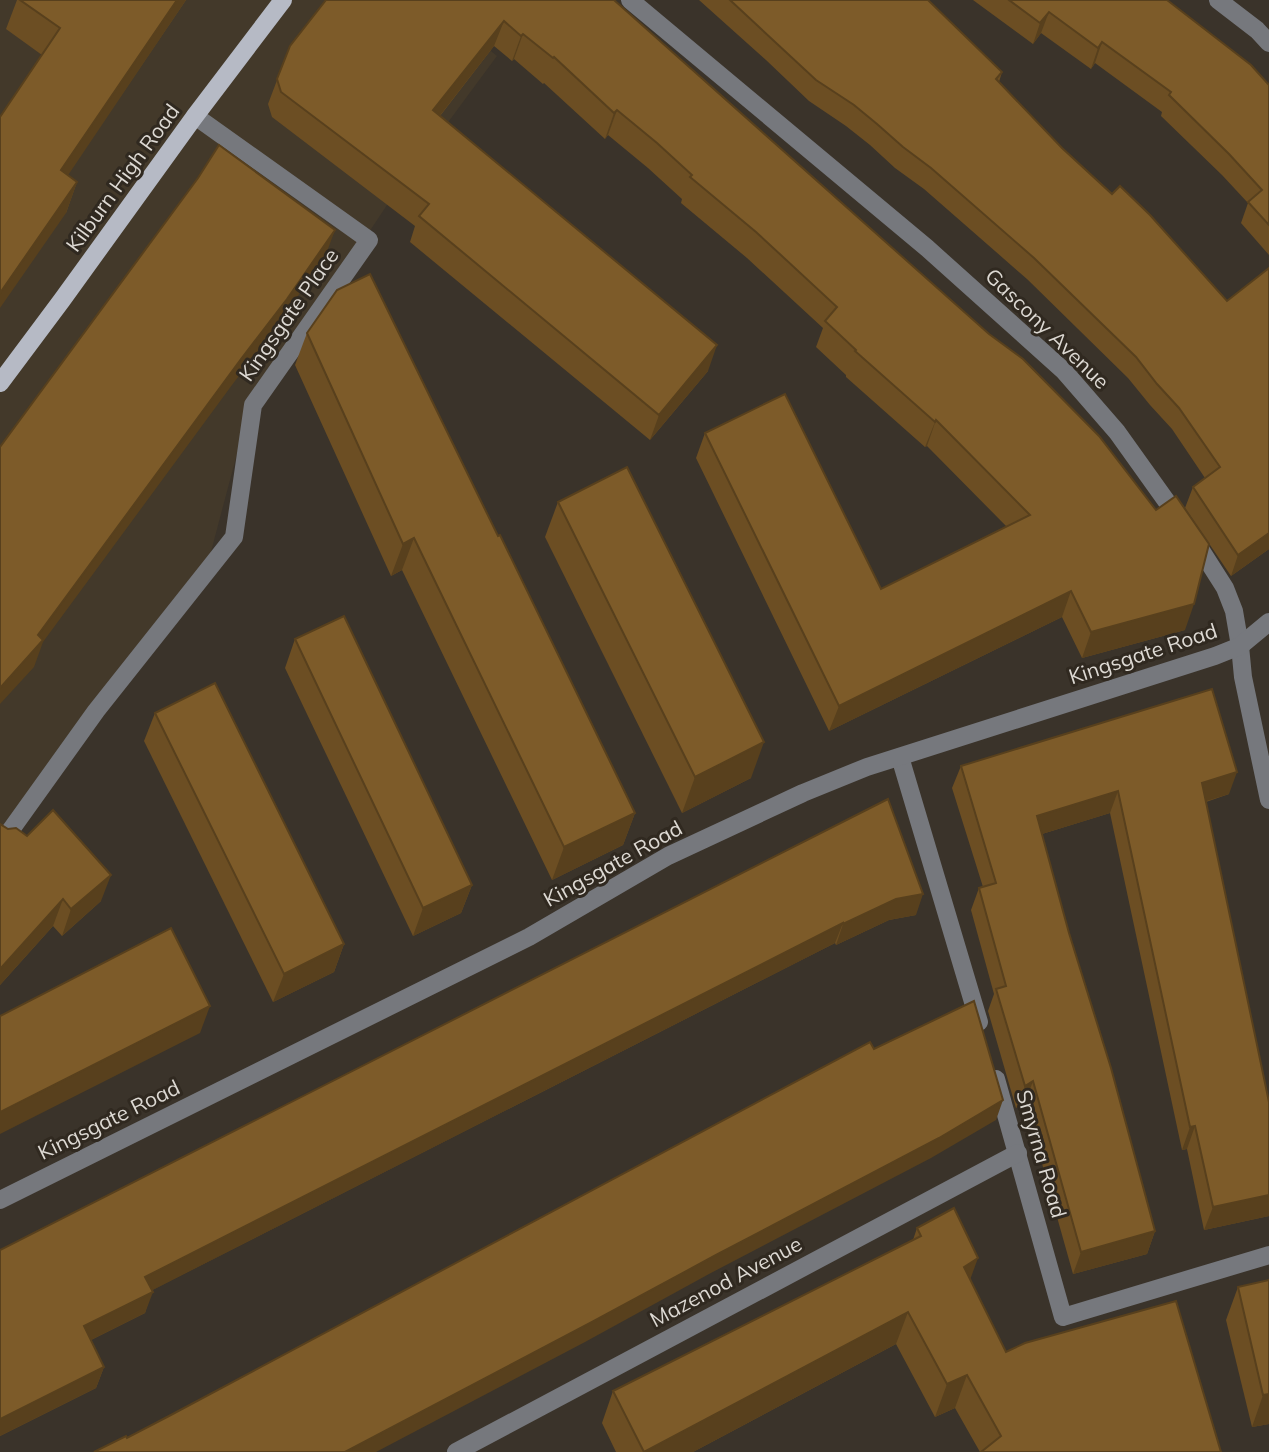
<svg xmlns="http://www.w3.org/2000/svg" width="1269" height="1452" font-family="Mulish,sans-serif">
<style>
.built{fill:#43392a}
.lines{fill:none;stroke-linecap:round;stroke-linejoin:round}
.minor{stroke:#76787d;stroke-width:18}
.major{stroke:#b6bac5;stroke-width:18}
.wall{fill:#6c4e23}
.shaded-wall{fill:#58401d}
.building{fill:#7d5b29;stroke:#58401d;stroke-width:2}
.labels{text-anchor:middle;stroke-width:6;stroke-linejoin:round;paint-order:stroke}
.street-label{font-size:21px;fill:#ddd9d3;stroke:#302920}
</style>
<rect width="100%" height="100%" fill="#3a332a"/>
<polygon class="built" points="0,0 515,0 480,42 497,56 387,205 247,416 204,578 0,847"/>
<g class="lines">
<g class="minor">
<polyline points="630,0 927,248 1064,371 1117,432 1197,544 1225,588 1234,611 1240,646 1243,677 1269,800"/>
<polyline points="1218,0 1257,30 1269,43"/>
<polyline points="900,757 979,1022"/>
<polyline points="0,845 96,711 234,537 253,405 369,240 195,116"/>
<polyline points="996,1079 1063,1317 1269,1255"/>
<polyline points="0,1200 529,937 668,856 803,793 867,767 1215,656 1240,646 1269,622"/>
<polyline points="456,1452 1018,1153"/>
</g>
<polyline class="major" points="0,383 62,300 195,116 283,0"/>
</g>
<g class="wall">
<polygon points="17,0 186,0 67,175 77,182 66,213 42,55 6,29"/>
<polygon points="614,0 1185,630 1082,658 1062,617 829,731 696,458 705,433 881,589 1007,527 927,446 925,447 846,377 846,375 816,347 823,328 747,258 681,203 682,199 648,168 608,135 605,139 544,83 543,84 514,59 512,61 494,46 440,116 708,371 650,440 410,242 415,226 272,117 268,104 290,46"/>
<polygon points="699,0 928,0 1002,72 999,82 1269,549 1231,576 1185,508 1193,487 1205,478 1172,429 1150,405 1128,378 1027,279 924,189 895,168 870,145 846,126 809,101 766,60"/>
<polygon points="973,0 1167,0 1269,85 1269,255 1241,223 1248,203 1222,175 1161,116 1162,112 1095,63 1091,69 1041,33 1033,44"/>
<polygon points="307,333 498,536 635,813 623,845 552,880 402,570 391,576 295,365"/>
<polygon points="558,502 751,778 682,813 545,537"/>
<polygon points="295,639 472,885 461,913 413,936 285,668"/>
<polygon points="155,713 344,944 334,972 273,1002 144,741"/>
<polygon points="961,766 1229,794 1206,802 1269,1102 1269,1216 1204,1230 1187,1149 1182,1150 1110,813 1042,834 1069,933 1155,1231 1147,1254 1073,1274 1025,1103 1016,1108 988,1011 994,994 971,910 979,888 983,887 952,788"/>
<polygon points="888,799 916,915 889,920 836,945 835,943 152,1290 145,1313 91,1340 104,1367 96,1388 0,1436 0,1250"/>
<polygon points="0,824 101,901 62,936 53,926 0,985"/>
<polygon points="917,1228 970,1280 1006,1352 1221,1452 980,1452 955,1408 935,1417 896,1344 693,1452 616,1452 602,1423 613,1391 913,1240"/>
<polygon points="1269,1280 1269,1424 1252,1427 1226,1320 1238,1287"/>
</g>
<g class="shaded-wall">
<polygon points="177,0 186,0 50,202 61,170"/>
<polygon points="1049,12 1041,33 1033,44 1040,23"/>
<polygon points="504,21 494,46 424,136 433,110"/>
<polygon points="523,34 514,59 512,61 521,36"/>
<polygon points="1102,42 1095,63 1091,69 1098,48"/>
<polygon points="617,110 608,135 605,139 614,113"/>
<polygon points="77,182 66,213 0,308 0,293"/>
<polygon points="335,230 325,257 277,326 232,385 43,642 34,667 0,704 0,688"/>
<polygon points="717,345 708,371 650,440 659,415"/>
<polygon points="936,420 927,446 925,447 935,422"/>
<polygon points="1269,533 1269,549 1231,576 1238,555"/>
<polygon points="414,538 402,570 391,576 403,544"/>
<polygon points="1071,591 1062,617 829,731 839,706"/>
<polygon points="1194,604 1185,630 1082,658 1091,632"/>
<polygon points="764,742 751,778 682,813 695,777"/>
<polygon points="1237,772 1229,794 1194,805 1202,783"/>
<polygon points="1118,791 1110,813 1029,838 1037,816"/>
<polygon points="635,813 623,845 552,880 564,847"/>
<polygon points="111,875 101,901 62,936 71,909"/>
<polygon points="472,885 461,913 413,936 423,908"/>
<polygon points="923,894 916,915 889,920 836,945 843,924 896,899"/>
<polygon points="63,899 53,926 0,985 0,969"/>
<polygon points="843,923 835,943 137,1298 145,1277"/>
<polygon points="344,944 334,972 273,1002 284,974"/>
<polygon points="210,1006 200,1033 0,1134 0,1112"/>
<polygon points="1033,1081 1025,1103 1016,1108 1025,1086"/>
<polygon points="1003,1100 996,1120 931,1158 709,1274 585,1342 376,1452 345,1452"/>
<polygon points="1195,1126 1187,1149 1182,1150 1190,1127"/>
<polygon points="1269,1195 1269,1216 1204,1230 1213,1207"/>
<polygon points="1155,1231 1147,1254 1073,1274 1081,1252"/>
<polygon points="978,1258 966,1291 964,1267"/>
<polygon points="153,1292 145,1313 77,1347 84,1326"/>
<polygon points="908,1312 896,1344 693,1452 644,1452"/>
<polygon points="104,1367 96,1388 0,1436 0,1419"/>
<polygon points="967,1375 955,1408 935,1417 947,1384"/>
<polygon points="1269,1394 1269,1424 1252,1427 1263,1395"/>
</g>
<g class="building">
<polygon points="20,0 177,0 61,170 77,182 0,293 0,117 60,28"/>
<polygon points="326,0 614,0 989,334 1023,359 1099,436 1156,510 1176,496 1209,544 1194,604 1091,632 1071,591 839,706 705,433 785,394 881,589 1030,515 936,420 935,422 855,351 856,350 825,321 837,307 756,232 690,177 692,175 657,143 617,110 614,113 554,57 553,58 523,34 521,36 504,21 433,110 717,345 659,415 419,216 429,204 281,92 277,79 290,46"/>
<polygon points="730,0 928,0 1002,72 996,79 1062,148 1112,194 1120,186 1150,215 1227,301 1269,268 1269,533 1238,555 1193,487 1220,467 1179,408 1157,384 1136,357 1034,258 931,168 903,147 877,124 854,105 816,80"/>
<polygon points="1009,0 1167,0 1251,65 1269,85 1269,225 1248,202 1262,190 1229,154 1169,95 1171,92 1102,42 1098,48 1049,12 1040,23"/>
<polygon points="219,145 335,230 287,299 241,359 38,635 43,640 0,688 0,447 198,178"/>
<polygon points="370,274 498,536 500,535 635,813 564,847 414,538 403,544 307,333 337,290"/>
<polygon points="627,467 764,742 695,777 558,502"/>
<polygon points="344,616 472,885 423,908 295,639"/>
<polygon points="215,683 344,944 284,974 155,713"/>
<polygon points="1212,689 1237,772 1202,783 1269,1102 1269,1195 1213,1207 1195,1126 1190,1127 1118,791 1037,816 1069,933 1111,1068 1155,1231 1081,1252 1033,1081 1025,1086 996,989 1006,986 979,888 996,883 961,766"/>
<polygon points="888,799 923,894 896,899 843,924 843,923 145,1277 153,1292 84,1326 104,1367 0,1419 0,1250"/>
<polygon points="53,810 111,875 71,909 63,899 0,969 0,824 8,829 16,828 27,836"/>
<polygon points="171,928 210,1006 0,1112 0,1016"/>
<polygon points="974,1001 1003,1100 939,1138 716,1255 592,1322 345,1452 94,1452 126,1436 127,1438 169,1416 870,1042 874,1049"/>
<polygon points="954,1208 978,1258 964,1267 1006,1352 1025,1343 1176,1301 1221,1452 981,1452 1001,1436 967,1375 947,1384 908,1312 644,1452 613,1391 921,1236 917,1228"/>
<polygon points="1269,1280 1269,1394 1263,1395 1238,1287"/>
</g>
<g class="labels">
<g class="street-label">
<text transform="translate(123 178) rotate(-54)" y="7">Kilburn High Road</text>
<text transform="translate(289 315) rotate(-55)" y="7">Kingsgate Place</text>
<text transform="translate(1047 329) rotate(44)" y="7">Gascony Avenue</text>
<text transform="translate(1143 654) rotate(-18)" y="7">Kingsgate Road</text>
<text transform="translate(613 864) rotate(-29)" y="7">Kingsgate Road</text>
<text transform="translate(109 1120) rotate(-26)" y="7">Kingsgate Road</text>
<text transform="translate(1041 1154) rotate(74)" y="7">Smyrna Road</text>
<text transform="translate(726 1282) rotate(-28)" y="7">Mazenod Avenue</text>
</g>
</g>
</svg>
